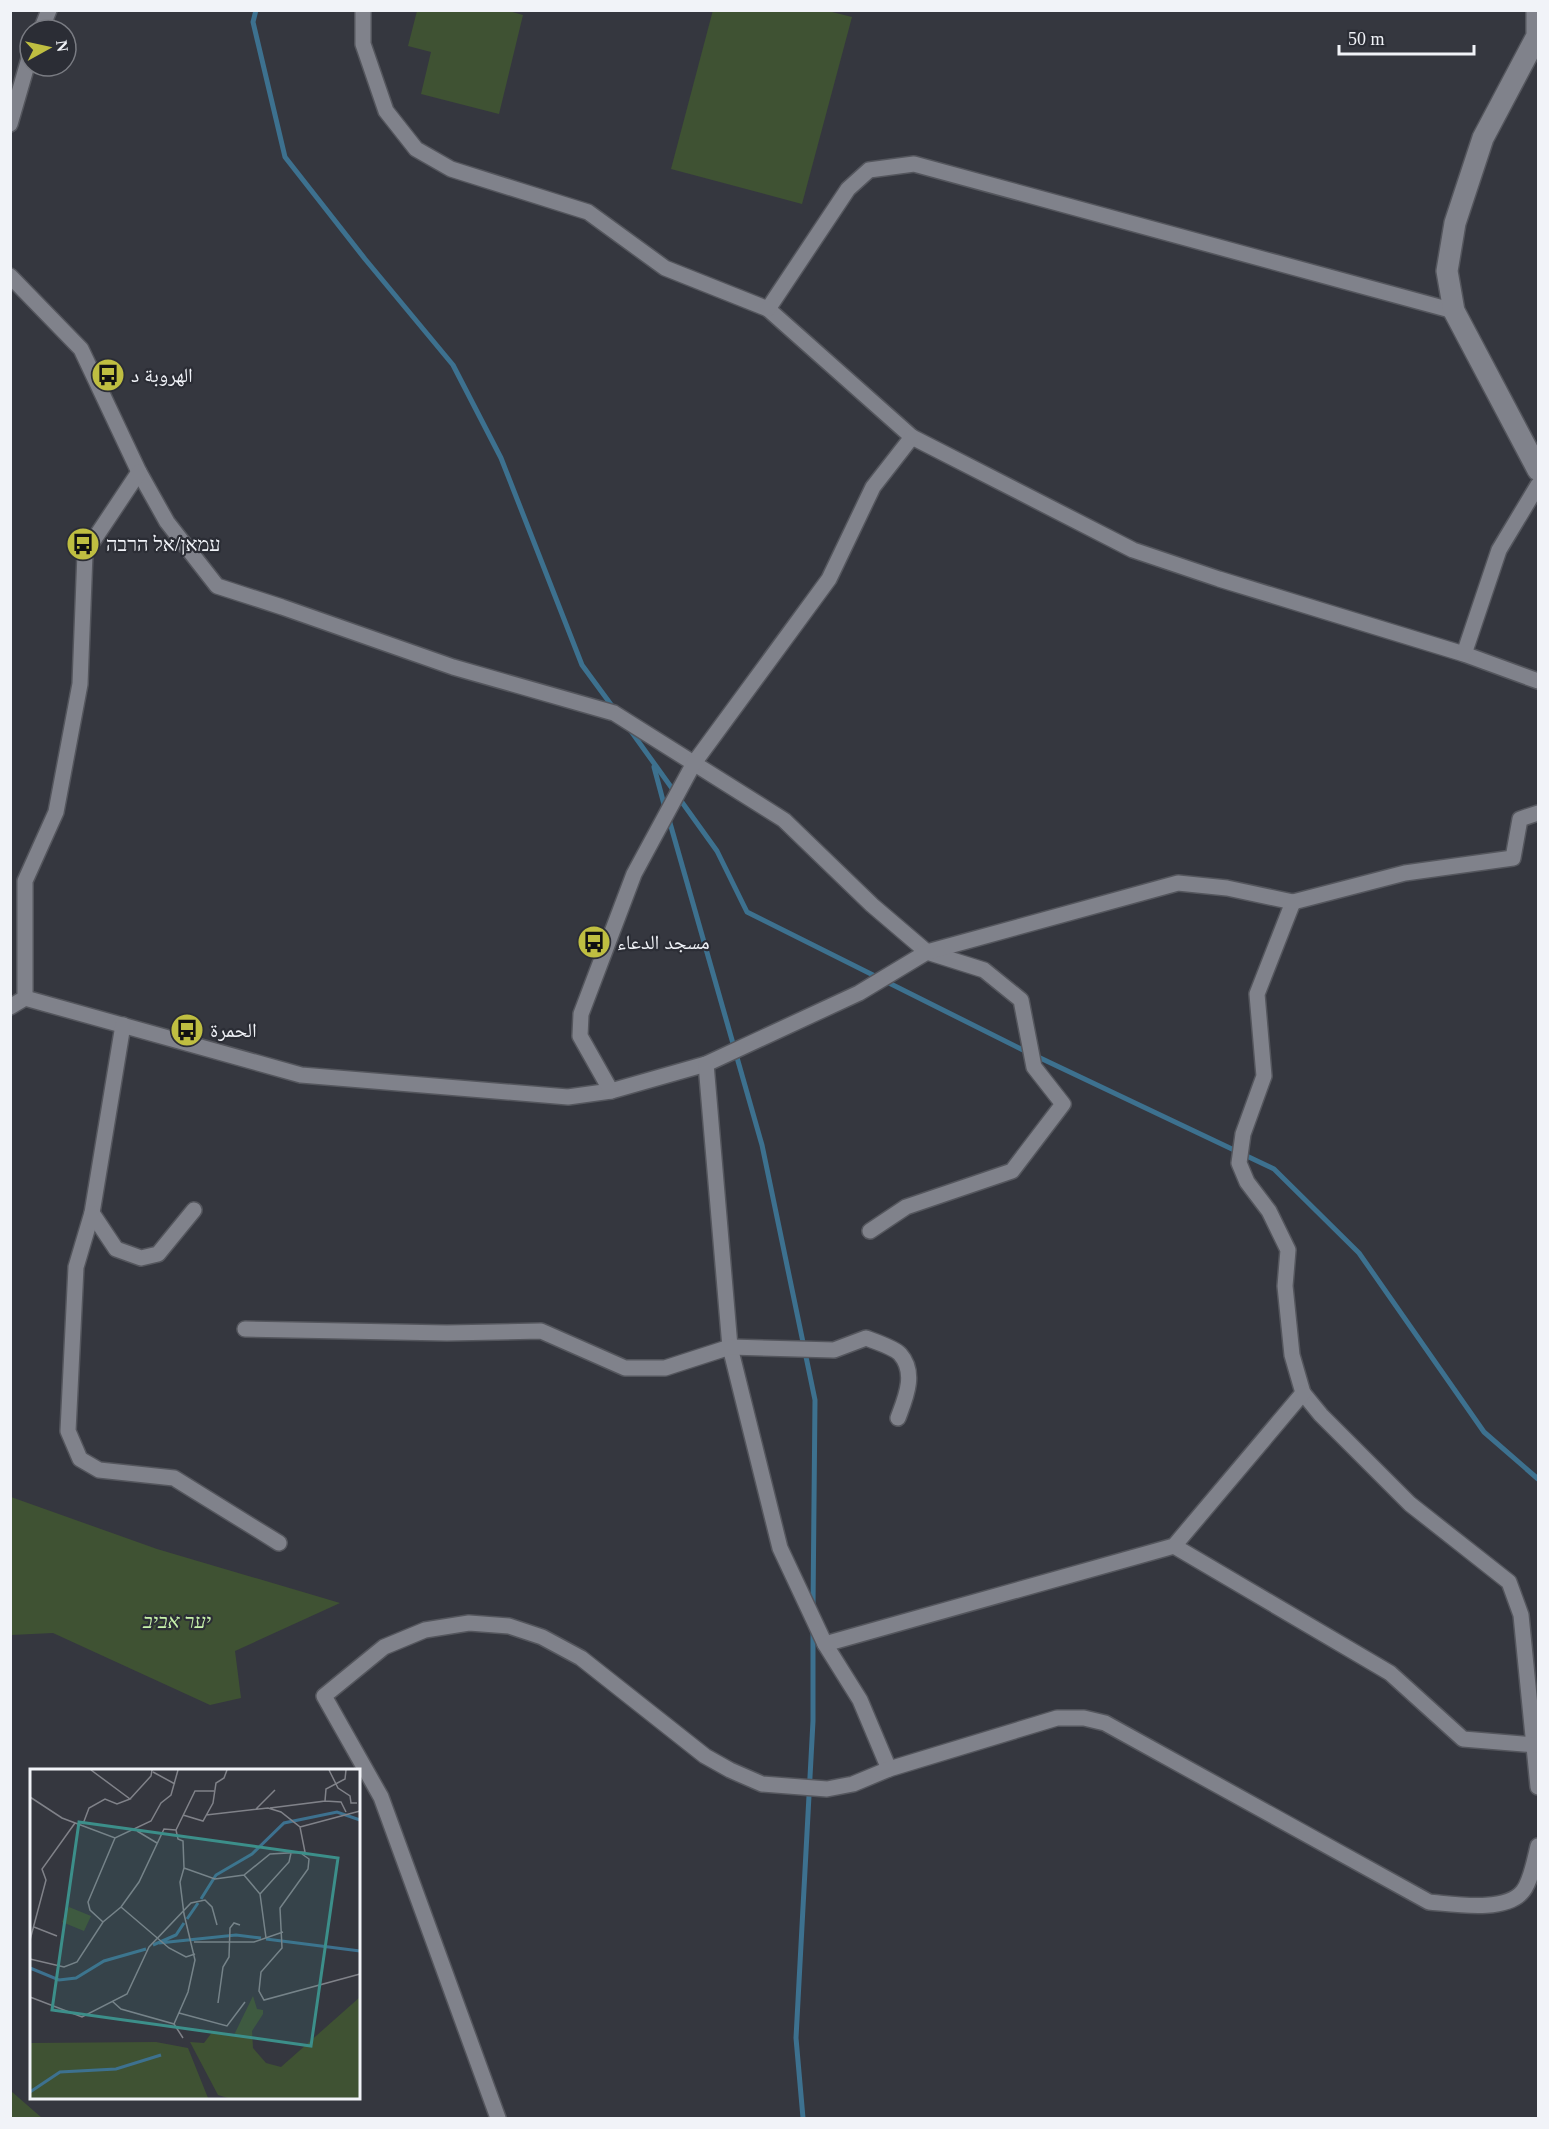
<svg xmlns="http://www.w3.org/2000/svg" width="1549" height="2129" font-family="'Times New Roman','Noto Naskh Arabic','Noto Sans Hebrew',serif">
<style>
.green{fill:#3f5233}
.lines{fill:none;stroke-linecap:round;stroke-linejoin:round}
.stream{stroke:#3d718f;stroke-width:5}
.street-casing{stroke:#54565d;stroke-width:18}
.secondary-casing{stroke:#54565d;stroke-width:24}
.street{stroke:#80828b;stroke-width:15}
.secondary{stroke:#80828b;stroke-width:21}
.labels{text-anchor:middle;stroke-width:4.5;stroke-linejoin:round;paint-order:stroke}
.poi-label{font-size:20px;fill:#f1f3f8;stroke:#2b2d35;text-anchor:start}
.park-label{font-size:20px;font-style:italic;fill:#c7f2ab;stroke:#2b2d35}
.inset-river{fill:none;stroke:#3d718f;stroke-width:3}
.inset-road{fill:none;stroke:#808289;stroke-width:1.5}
.view{fill:#3c8f8a;fill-opacity:0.15;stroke:#3c8f8a;stroke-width:3}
.inset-edge{fill:none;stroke:#f1f3f8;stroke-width:3}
</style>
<rect width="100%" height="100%" fill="#35373f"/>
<g class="green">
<polygon points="505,10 523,15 499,114 421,94 431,52 408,46 417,11"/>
<polygon points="713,10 828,11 852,17 802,204 671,169"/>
<polygon points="11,1497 157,1549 340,1603 235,1651 241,1698 210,1705 53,1633 11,1635"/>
<polygon points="10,2091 11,2091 42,2118 11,2118"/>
</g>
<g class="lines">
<g class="stream">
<polyline points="256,10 253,22 285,157 365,259 453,365 501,458 582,665 615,710"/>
<polyline points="628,727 717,851 747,912 1027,1052"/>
<polyline points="654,767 665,808"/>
<polyline points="668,816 762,1145 815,1400 813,1608"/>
<polyline points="1036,1056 1274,1169 1359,1253 1484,1432 1538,1479"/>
<polyline points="803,2118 796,2038 813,1721 813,1632"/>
</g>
<g class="street-casing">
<g id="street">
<polyline points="363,10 363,44 386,111 416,149 451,169 588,212 665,268 768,309 912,437 1133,550 1219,579 1464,654 1538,681"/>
<polyline points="41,30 49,10"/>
<polyline points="10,124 30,55"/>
<polyline points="10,276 81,349 139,472 167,522 217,586 282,607 453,667 614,713 784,820 872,905 927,952 984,970 1021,1000 1034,1067 1063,1104 1012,1171 906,1207 870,1231"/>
<polyline points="768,309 848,189 869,170 914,164 1454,311"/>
<polyline points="1464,654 1499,550 1538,485"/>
<polyline points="1293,902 1257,994 1264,1076 1243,1134 1239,1163 1247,1182 1269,1211 1288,1250 1285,1286 1292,1355 1303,1393 1321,1415 1410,1504 1509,1582 1521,1615 1538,1787"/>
<polyline points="25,998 301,1075 568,1097 611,1091 706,1064 859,993 927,952 1178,883 1227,888 1293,902 1405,873 1513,858 1520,819 1538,813"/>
<polyline points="10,1007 25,998 25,881 56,812 80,684 85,553 139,472"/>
<polyline points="123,1025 92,1213 76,1267 68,1431 80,1459 99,1470 174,1478 279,1543"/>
<polyline points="706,1064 730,1347 780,1548 825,1644 860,1700 889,1769"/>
<polyline points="611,1091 580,1036 581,1014 634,874 694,763 829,579 873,487 912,437"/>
<polyline points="92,1213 116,1249 141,1258 158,1254 194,1210"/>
<path d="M245,1329L447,1333L541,1331L625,1368H665L730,1347L834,1350L866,1338C874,1341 895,1348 900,1354C917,1373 905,1399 898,1418"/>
<polyline points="1174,1546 1390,1673 1463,1739 1535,1745"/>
<polyline points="825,1644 1174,1546 1303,1393"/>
<path d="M498,2118L381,1797L324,1696L384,1647L425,1630L469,1623L509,1626L542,1637L581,1658L705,1756L730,1770L762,1784L827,1789L853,1784L889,1769L1057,1718H1084L1105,1723L1429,1902C1454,1904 1506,1913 1523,1891C1531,1881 1535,1858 1538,1846"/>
</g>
</g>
<g class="secondary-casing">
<polyline id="secondary" points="1537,10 1537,36 1483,138 1455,223 1447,271 1454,311 1538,470"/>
</g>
<use href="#street" class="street"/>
<use href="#secondary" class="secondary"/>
</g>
<defs>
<g id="bus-disc" transform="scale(1.725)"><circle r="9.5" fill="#bfbe41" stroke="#2b2d35"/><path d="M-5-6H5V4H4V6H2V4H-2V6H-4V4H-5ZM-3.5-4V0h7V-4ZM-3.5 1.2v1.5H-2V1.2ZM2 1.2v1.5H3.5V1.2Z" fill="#111"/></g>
</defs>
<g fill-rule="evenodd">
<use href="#bus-disc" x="108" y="375"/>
<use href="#bus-disc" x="83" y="544"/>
<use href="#bus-disc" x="594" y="942"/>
<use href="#bus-disc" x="187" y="1030"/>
</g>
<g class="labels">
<g class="poi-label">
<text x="131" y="382">الهروبة د</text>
<text x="106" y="551">עמאן/אל הרבה</text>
<text x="617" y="949">مسجد الدعاء</text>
<text x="210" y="1037">الحمرة</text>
</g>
<g class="park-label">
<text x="177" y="1628">יער אביב</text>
</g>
</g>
<g transform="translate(30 1769)">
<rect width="330" height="330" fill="#35373f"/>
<path d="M39,138L61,147L54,162L32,153ZM223,227L227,240L233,241V245L222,262L223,279L236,294L251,298L330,228V329H198L188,326L160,273L174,274L183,262L204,266ZM126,273L158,279L178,329H0V274Z" fill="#3f5233"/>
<path class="inset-river" d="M171,130L186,106L222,85L254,54L307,43L330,51M157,150L168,134M236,170L330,182M129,174L206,166L231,169M123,176L146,166L154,154M0,199L29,211L46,209L74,192L116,180M0,323L30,303L86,300L131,286"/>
<path class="inset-road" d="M299,1L308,19L320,27L321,34H327M123,3L145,15M0,28L32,49L85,69L121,52L131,34L141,26L148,1M100,30L121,7L122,1M295,32L311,33L316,43M240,39L295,32L296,20L315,10L316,1M226,40L245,21M153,46L173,52L183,34L186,14L194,9L197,1M53,55L59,39L75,30L87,35L100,30L61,1M270,58L330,42M107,62L127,74M272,85L279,90L278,100L250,139L252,179L231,203L229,222L234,231L330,205M154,99L185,110L214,106L240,85L275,83L270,58L251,43L238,39L176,46M214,106L230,125L236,169M230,125L259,93L261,84M91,138L139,179L156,188L165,185M73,153L60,141L58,133L85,69M4,158L27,167M0,171L16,111L12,100L45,54M164,173H224L253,163M0,190L34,198L47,193L73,153L91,138L109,113L134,60L146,61M0,228L52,248L97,225L119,178L161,134L175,131L182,138L187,156M82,232L91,240L144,255L153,269M188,234L193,198L199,188L200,159L204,154L210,156M149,244L197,257L215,233M144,255L158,223L165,191L154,145L150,113L154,99L153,72L148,70L146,61L165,22H184"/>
<path class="view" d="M49,53L308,89L281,277L22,241Z"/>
<rect width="330" height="330" class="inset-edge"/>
</g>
<rect width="1549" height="2129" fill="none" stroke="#f1f3f8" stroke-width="24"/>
<g transform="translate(48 48) rotate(82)"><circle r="28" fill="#2b2d35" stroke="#7a7c83" stroke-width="1.5"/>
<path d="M0-4.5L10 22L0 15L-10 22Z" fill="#bfbe41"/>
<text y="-9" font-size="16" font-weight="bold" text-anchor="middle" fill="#f1f3f8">N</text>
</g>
<path d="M1339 45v9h135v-9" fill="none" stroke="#f1f3f8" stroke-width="3"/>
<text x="1348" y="45" font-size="18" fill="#f1f3f8" stroke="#2b2d35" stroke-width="4.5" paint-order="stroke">50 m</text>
</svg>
